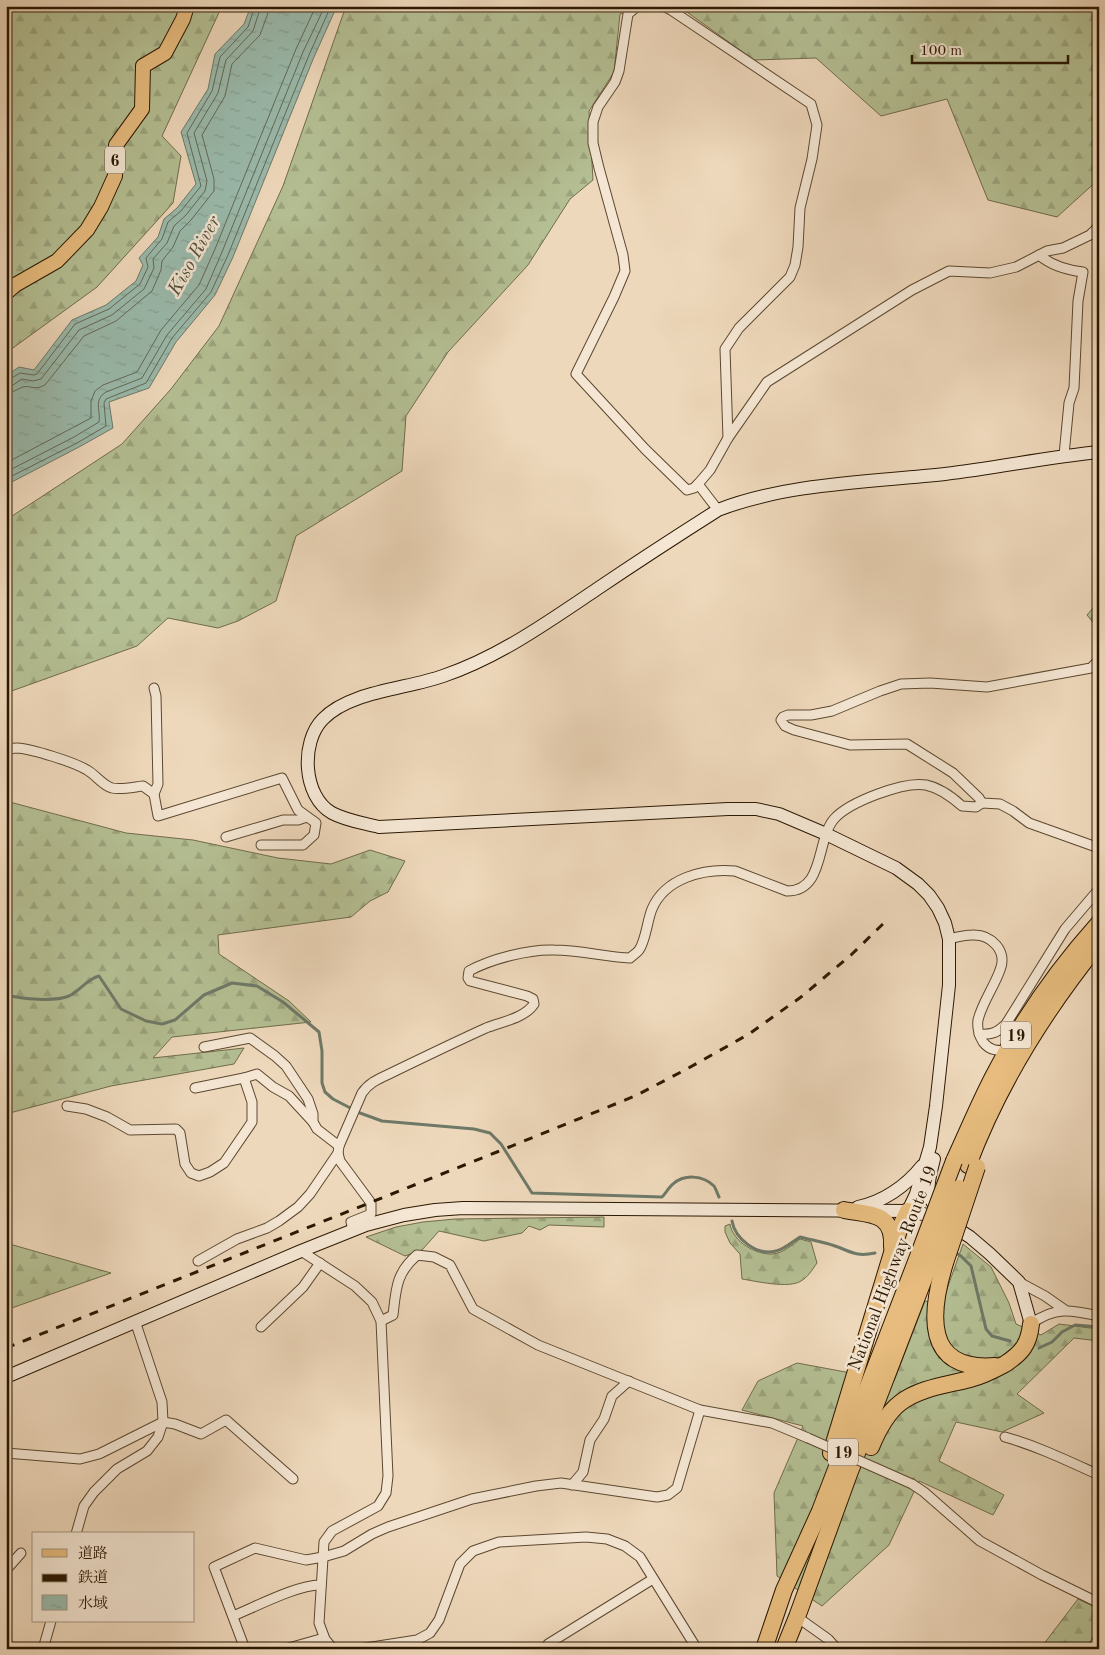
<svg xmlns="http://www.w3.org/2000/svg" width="1105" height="1655" font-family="'Old Standard TT','Noto Serif JP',serif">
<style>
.forest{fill:url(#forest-firs);stroke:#706c4a}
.water{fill:url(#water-ripples);stroke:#6e7968}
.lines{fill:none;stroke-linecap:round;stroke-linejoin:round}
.shore{stroke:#626957;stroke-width:1}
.stream{stroke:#6e7968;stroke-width:3}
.street-casing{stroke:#5c4830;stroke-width:11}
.secondary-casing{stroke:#2b1802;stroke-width:14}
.primary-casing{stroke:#2b1802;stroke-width:16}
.highway-casing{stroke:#2b1802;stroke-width:18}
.street{stroke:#f4e6d3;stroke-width:9}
.secondary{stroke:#f4e6d3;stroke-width:12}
.primary{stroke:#e7bc7e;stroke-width:14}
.highway{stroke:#e7bc7e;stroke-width:16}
.rail{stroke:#2b1802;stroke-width:3;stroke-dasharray:9 9;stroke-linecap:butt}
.street-bridge-casing{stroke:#5c4830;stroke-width:11;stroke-linecap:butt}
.highway-bridge-casing{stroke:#2b1802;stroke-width:18;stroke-linecap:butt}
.street-bridge{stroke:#f4e6d3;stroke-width:9}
.highway-bridge{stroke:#e7bc7e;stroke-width:16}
.labels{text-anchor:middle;stroke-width:5;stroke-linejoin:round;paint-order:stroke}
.shield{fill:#f4e6d3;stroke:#675641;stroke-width:1}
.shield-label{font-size:16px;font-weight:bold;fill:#2b1802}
.street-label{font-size:18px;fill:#2b1802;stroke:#f4e6d3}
.water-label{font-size:19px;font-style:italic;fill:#52513e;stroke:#f4e6d3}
</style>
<defs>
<pattern id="forest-firs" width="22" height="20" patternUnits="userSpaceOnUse" patternTransform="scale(1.25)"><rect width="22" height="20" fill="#b4bf93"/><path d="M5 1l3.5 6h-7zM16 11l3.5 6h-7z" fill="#9ba37d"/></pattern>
<pattern id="water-ripples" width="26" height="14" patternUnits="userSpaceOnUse" patternTransform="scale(1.25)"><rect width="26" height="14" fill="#9abaac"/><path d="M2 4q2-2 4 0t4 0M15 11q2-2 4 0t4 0" fill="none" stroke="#859f92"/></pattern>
</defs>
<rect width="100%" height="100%" fill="#eed8bb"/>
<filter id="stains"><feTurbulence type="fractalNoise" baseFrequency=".004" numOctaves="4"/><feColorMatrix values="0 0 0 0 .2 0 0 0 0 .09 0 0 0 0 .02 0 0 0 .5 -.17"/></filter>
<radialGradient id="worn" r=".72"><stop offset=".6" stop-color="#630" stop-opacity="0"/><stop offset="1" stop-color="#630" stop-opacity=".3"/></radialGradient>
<g class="forest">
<polygon points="6,6 222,6 162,136 181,156 173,203 97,287 6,353"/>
<polygon points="346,6 647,6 620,14 614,72 589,111 593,180 570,199 528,265 448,352 406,416 402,471 296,536 276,601 238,621 218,628 168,618 137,646 6,693 6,520 122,444 171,389 219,326 283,186"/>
<polygon points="677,6 1099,6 1099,179 1057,217 988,200 947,99 881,116 816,58 754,60 684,10"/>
<polygon points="1099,601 1099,630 1087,615"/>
<polygon points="6,801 126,833 193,840 278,858 331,864 370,850 405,861 388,892 370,901 351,917 218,935 219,954 289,1001 311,1022 172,1037 153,1058 244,1048 234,1064 111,1086 6,1114"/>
<polygon points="604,1217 604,1227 549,1225 540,1230 529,1226 522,1233 484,1241 439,1231 422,1250 405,1256 366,1237 396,1227 423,1222 455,1219"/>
<path d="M730,1224C733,1242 756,1255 773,1254C783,1253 792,1245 800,1239L811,1242L817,1263C812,1270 808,1277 801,1281C789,1289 755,1281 742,1279L740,1254L730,1243L725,1232V1226Z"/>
<polygon points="6,1241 13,1245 111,1273 6,1310"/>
<polygon points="963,1244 991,1267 1009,1303 1016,1324 1041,1335 1059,1324 1099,1329 1099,1341 1074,1338 1017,1394 1044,1413 1002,1432 956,1422 939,1461 1004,1495 993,1515 919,1481 889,1545 822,1606 777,1576 774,1493 803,1426 742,1410 758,1381 797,1363 894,1381 925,1301 942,1303"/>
<polygon points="1078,1599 1099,1609 1099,1649 1040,1649"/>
</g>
<polygon class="water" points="251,6 337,6 314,57 233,257 215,295 176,342 149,388 109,402 113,428 79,447 6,485 6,376 19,367 34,370 72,320 106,305 136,281 143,265 139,258 158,237 164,219 177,208 196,184 181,132 208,89 215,54 244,24"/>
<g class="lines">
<g class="shore">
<polyline points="6,379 10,379 20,373 34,375 37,374 75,324 109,309 140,284 148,267 146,258 162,239 168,222 181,211 201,186 187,133 212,91 220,57 248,27 255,6"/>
<polyline points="6,386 13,385 22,379 33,381 41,379 79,330 112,315 144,289 154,268 153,259 167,243 174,226 186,215 205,191 207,181 194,133 218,93 226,60 253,31 261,6"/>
<path d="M6,393C13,393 17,389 23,387C31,385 34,391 45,385L84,336L116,321L152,291L161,270L162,261L173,247L180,231L191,220L214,191V179L202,135L225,96L232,64L260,35L268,13L269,6"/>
<polyline points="6,463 91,418 91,401 95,391 103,385 137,372 161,330 199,285 215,249 296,49 316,6"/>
<path d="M6,472L74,437L99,422C101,411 93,400 106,392L142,378L167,335L206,289L222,252L303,52L325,6"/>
<polyline points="6,479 77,443 106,426 104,403 106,399 146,383 172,338 211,292 228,255 309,55 331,6"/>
</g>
<g class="stream">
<path d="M6,995C22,999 54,1002 69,996C80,991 87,979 99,976L121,1009L146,1021L162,1024L175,1020L204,995L232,983L257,986L283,1002L319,1032L322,1051V1083L325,1092L333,1099L360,1113L382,1121L474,1129L490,1133L501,1144L532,1193L662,1197C666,1193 669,1187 673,1184C684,1174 703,1175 714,1186C716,1189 717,1193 719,1197"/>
<path d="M732,1221C735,1239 757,1256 776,1251C785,1249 792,1242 800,1237C811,1240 824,1242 835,1246C852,1252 856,1257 875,1253"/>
<polyline points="954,1252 961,1256 971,1266 986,1329 992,1336 1010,1341"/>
<polyline points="1039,1348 1052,1342 1062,1332 1075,1325 1099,1327"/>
</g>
<g class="street-casing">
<g id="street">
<polyline points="639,6 635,8 628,14 619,71 615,82 598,107 593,122 593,143 599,168 623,255 625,271 614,297 576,374 645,449 687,490 694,488 698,484"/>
<polyline points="663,6 671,10 811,104 817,125 812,159 800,208 798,247 795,265 790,277 739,328 725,349 728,438"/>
<path d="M1039,255C1052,266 1066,270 1083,272L1078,301L1074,388L1069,403L1064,455"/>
<polyline points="718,510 698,484 710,470 728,438 767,382 912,290 949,271 990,273 1016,267 1047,251 1063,248 1090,235 1099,226"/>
<polyline points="154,688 156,696 158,784 154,794 158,816 282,778 298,810 316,823 314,835 303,845 261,845"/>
<path d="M6,752C9,749 12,748 17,748C32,749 74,762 87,770C96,775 102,785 112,788C121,790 134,787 143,786L154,794"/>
<polyline points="982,803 1000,804 1013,811 1029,823 1099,848"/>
<polyline points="226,837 283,820 298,820 307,817"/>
<path d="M949,939C957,937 964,935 972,935C991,934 1008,951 1000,970C994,987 982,1003 978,1020C977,1027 979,1036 983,1042C990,1051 998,1051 1008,1050"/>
<path d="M979,1034C991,1035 997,1033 1006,1024L1065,929L1099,889"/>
<polyline points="204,1047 250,1038 275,1056 286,1066 308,1099 313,1114 313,1122 317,1129 339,1146"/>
<polyline points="195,1088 244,1078 257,1074 273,1087 289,1096 313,1122"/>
<polyline points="67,1106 86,1109 107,1117 130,1130 176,1129 180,1133 185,1164 191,1173 199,1176 210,1172 224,1163 252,1122 252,1102 244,1078"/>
<path d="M353,1230L351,1222L371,1214V1203L340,1161L338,1153L339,1146L362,1093C368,1084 376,1080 387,1075C420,1059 453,1043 486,1028C501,1022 525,1018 534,1004L533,999L527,996L470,981L468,978L469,971C491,959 529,949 554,950C580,950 605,957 630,958C633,955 637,953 639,950C646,940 647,921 652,909C665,878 704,868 735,871L787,891C825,891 816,840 834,819C849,802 904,781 926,785C940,788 952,797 962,806L976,807L982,803L979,798L953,773L907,744L850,745L794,730L785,726L781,720L783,717L788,715H811L832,711L880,691L901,684L930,683L987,687L1091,668L1099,660"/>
<polyline points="301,1251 355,1286 372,1302 381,1321 388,1476 386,1493 378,1506 332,1531 324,1542 319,1623 325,1639 333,1649"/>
<polyline points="198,1261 237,1239 267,1228 279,1221 298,1207 310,1194 338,1153"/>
<polyline points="1019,1282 1045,1296 1065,1310"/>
<path d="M381,1321L393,1315C396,1289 396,1273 417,1255L434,1257L450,1265L473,1309L538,1345L700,1410L772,1423L808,1438"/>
<path d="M1031,1324C1055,1306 1072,1310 1099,1316"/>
<polyline points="261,1327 303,1287 320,1263"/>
<path d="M1005,1437C1037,1446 1068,1461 1099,1475"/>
<polyline points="6,1453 80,1459 99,1454 163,1422 175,1424 201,1434 226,1420 293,1479"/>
<polyline points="912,1484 924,1492 980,1541 1042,1575 1099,1603"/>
<polyline points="572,1485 583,1472 590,1440 604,1419 612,1396 629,1381"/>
<polyline points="76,1534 84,1506 94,1492 117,1469 147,1451 158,1437 163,1422 162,1402 135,1321"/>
<polyline points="6,1570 21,1553"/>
<path d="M233,1616C255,1607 299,1584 321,1585"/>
<polyline points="797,1617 828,1639 837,1649"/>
<polyline points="43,1649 51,1621"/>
<polyline points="245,1649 214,1567 255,1548 306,1560 323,1557 344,1551 372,1534 388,1527 472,1499 536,1486 561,1483 657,1497 668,1495 677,1488 700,1410"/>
<polyline points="285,1649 324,1638"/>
<polyline points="359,1649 417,1640 430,1633 439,1620 460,1564 473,1551 499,1542 586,1537 607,1539 625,1546 640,1557 697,1649"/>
<polyline points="546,1649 548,1644 653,1579"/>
<polyline points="1092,1649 1099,1637"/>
</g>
</g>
<g class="secondary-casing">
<g id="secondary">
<path d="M934,1159C931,1172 924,1192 933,1203C935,1206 940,1208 942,1210"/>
<path d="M858,1207C883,1202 906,1186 922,1166"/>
<path d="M908,1211L916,1194L930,1147L936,1106L949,985V939L945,923L938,908L929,895L918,884L896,868L826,834L779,814L756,809H728L379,827C364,823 347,821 332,813C303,797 300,742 323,719C350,691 407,689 443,676C499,657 548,622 597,589C637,562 677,536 718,510C787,483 872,482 945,474C997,468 1047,457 1099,452"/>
<polyline points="6,1377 301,1251 366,1225 404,1215 435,1210 463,1208 908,1211 928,1215 945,1221 970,1237 990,1254 1019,1282 1031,1324"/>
</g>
</g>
<g class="primary-casing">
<polyline id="primary" points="6,293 15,285 57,261 87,230 101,207 115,176 116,145 142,109 143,66 165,53 183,19 187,6"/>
</g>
<g class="highway-casing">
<g id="highway">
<path d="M954,1161C967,1133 979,1104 993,1077C1021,1021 1057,970 1099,923"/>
<path d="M968,1165C999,1083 1044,1011 1099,943"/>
<path d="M844,1210C870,1215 894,1212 892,1247"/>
<path d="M945,1263C930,1312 923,1372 995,1366"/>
<path d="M871,1447C878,1430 886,1414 900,1403C919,1388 947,1385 970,1379C982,1376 994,1370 1005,1364C1022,1353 1029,1344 1031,1324"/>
<polyline points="831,1453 899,1230 908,1211"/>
<polyline points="764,1649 784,1590 820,1511 919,1254"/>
<polyline points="784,1649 797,1617 849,1474 932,1258"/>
</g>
</g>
<use href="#street" class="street"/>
<use href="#secondary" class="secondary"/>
<use href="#primary" class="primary"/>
<use href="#highway" class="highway"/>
<polyline class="rail" points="6,1348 497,1152 635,1096 685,1070 749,1034 801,997 851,955 886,921"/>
<g class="street-bridge-casing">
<polyline id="street-bridge" points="808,1438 912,1484"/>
</g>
<g class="highway-bridge-casing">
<g id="highway-bridge">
<polyline points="919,1254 954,1161"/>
<polyline points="932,1258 959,1188"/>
<polyline points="945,1263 977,1167"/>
</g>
</g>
<use href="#street-bridge" class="street-bridge"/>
<use href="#highway-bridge" class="highway-bridge"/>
</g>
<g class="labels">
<g class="shield">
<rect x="105" y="146.5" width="20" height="27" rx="4"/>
<rect x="1001" y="1021.5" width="30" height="27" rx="4"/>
<rect x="828" y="1438.5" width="30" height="27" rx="4"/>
</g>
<g class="shield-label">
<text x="115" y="166">6</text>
<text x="1016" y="1041">19</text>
<text x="843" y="1458">19</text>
</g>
<g class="street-label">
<text transform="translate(892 1268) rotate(-69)" y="6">National Highway Route 19</text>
</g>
<g class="water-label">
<text transform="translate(193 255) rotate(-61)" y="7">Kiso River</text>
</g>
</g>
<rect width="1105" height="1655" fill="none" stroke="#eed8bb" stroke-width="25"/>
<rect x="8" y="8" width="1090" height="1640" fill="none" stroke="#2b1802" stroke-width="2.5"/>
<rect x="12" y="12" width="1080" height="1630" fill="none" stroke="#2b1802"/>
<rect x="32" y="1532" width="162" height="90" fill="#f4e6d3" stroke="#a4947f"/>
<rect x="42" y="1549" width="25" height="8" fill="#e7bc7e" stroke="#a4947f"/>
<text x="78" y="1558" font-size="15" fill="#2b1802">道路</text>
<rect x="42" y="1574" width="25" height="8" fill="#2b1802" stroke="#a4947f"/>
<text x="78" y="1582" font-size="15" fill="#2b1802">鉄道</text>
<rect x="42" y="1595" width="25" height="15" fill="url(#water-ripples)" stroke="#a4947f"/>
<text x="78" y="1608" font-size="15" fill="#2b1802">水域</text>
<path d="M912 55v8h156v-8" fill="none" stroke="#2b1802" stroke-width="2.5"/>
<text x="920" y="55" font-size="15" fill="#2b1802" stroke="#f4e6d3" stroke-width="4" paint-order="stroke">100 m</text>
<rect width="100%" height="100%" filter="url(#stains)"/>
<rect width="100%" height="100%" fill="url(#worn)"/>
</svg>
